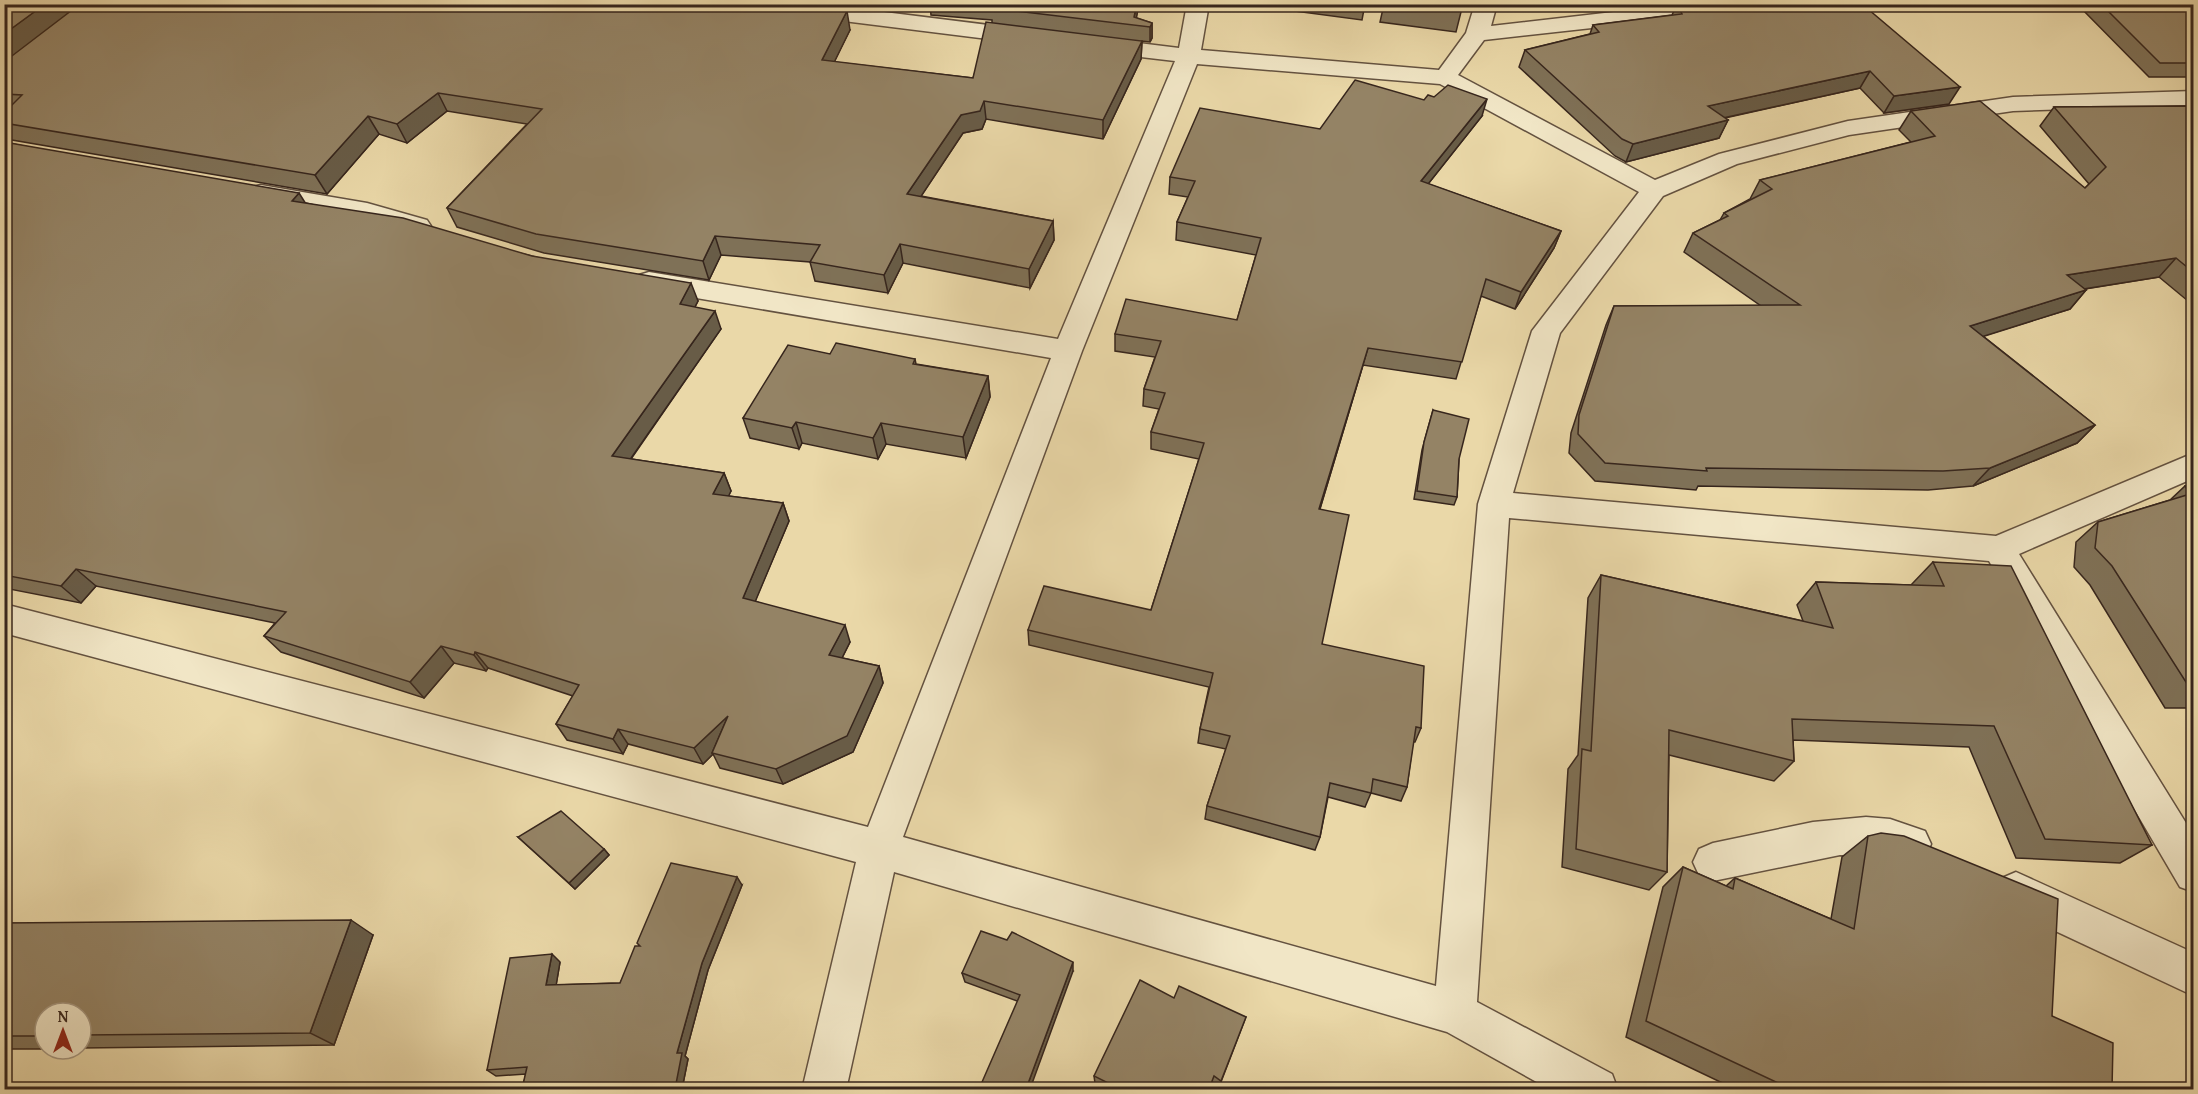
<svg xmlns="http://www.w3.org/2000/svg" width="2198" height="1094" font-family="'Gentium Book Plus',serif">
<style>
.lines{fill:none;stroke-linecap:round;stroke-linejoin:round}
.minor-casing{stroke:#645240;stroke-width:3}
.minor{fill:#f1e6c6;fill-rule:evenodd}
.wall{fill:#7f7157;stroke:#37261d;stroke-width:1.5}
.shaded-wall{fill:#685c47;stroke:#37261d;stroke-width:1.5}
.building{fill:#948365;stroke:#37261d;stroke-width:1.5}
</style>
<rect width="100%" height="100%" fill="#ead8a8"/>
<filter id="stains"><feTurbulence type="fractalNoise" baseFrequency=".00333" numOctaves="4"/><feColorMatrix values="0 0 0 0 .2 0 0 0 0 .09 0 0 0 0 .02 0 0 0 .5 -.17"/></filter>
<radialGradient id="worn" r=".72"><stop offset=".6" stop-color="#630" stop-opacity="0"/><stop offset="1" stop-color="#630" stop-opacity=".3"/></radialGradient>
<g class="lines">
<g class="minor-casing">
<g id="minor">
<polygon points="752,4 820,4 1029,30 1037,32 1040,37 1037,42 1029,44 763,11 755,9"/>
<path d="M1187,4H1209L1201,50L1439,70L1466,33L1475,4H1497L1491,26L1683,4H1757L1754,9L1746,11L1484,40L1458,75L1655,180L1719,154L1848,121L2013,97L2194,91V105L2013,111L1849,135L1737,164L1663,196L1560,333L1513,493L1996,536L2194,453V478L2019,554L2194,836V892L2180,887L1989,561L1509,518L1477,1002L1612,1074L1618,1090H1551L1447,1032L894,872L846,1090H802L856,862L4,633V604L868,827L1051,358L649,290L639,287L635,281L639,275L649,272L1058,339L1175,61L1098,52L1090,50L1087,45L1090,40L1098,38L1179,48ZM1197,64L1440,84L1639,192L1532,331L1478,504L1436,986L903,837L1082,351Z"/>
<polygon points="261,185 367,203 427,220 431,226 427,232 418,234 364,219 252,199 248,193 252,187"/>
<polygon points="1866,817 1890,819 1925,831 1931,844 1925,857 1911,863 1890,856 1840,855 1713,881 1699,875 1693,862 1699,849 1713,843 1813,822"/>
<polygon points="2016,872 2194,953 2194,996 2002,906 1996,892 2002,878"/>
</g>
</g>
<use href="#minor" class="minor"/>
</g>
<g class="wall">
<polygon points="4,4 850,30 834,62 973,78 992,23 992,20 931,15 930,4 1139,4 1136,18 1152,23 1152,38 1150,42 1142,41 1141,59 1103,139 986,119 982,129 963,133 921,196 1053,221 1054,240 1030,288 903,263 888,293 815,281 810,262 721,255 709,280 544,253 457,227 447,208 527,124 447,111 407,143 379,134 327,194 12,140 4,131 4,113 5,112 4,112"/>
<polygon points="1242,4 1365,4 1362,20"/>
<polygon points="1384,4 1463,4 1456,32 1380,22"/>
<polygon points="1677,4 1862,4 1949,104 1884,113 1860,88 1725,118 1728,120 1719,138 1626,162 1615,156 1519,67 1525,50 1590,34 1593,25 1672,15"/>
<polygon points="2077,4 2193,4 2193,77 2149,77"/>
<polygon points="2193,106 2193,299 2188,301 2159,277 2085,289 2086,290 2070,309 1983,336 2095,425 2077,443 1973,486 1928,490 1698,486 1696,490 1595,481 1569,453 1571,433 1606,325 1614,306 1761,306 1684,252 1693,233 1720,220 1724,213 1750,199 1760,180 1911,142 1899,130 1911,111 2085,188 2089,184 2040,126 2054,107"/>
<polygon points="1482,116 1428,184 1561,231 1554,248 1515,309 1481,296 1456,379 1363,365 1320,509 1322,644 1421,728 1415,742 1413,742 1407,787 1401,801 1371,793 1365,807 1328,797 1320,837 1315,850 1205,819 1207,806 1226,749 1198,743 1200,729 1209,687 1029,645 1028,630 1151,610 1199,459 1151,449 1151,432 1159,409 1143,406 1144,389 1155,357 1115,351 1115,334 1237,320 1256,255 1176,240 1177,222 1188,197 1169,194 1170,177 1320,129"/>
<polygon points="4,142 306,203 532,256 698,301 695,307 721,329 631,459 724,473 731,491 728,496 783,503 789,521 755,601 850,642 842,658 879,666 883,683 853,752 783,784 720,768 713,754 703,764 628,744 623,754 567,740 556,724 573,696 488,668 486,671 454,663 424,698 281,652 264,636 275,623 96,586 81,603 4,588"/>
<polygon points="830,354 915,359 916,364 988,376 990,397 966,458 886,444 878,459 802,443 799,449 750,438 743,418"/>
<polygon points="1433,410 1459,459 1457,497 1454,505 1414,499 1422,450"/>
<polygon points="2193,484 2193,708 2165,708 2090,585 2074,567 2076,542 2098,522 2170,500 2185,486"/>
<polygon points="1933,562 2152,845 2120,863 2016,858 1969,747 1793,740 1794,761 1774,781 1669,755 1667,872 1649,890 1562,867 1568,769 1578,755 1588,598 1601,575 1803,621 1797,605 1816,582 1911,585"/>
<polygon points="1868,836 2052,1016 2112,1089 1735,1089 1626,1037 1663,887 1683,867 1726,886 1735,878 1831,919 1842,857"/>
<polygon points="518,837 604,849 609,855 575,889"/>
<polygon points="742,885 708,970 685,1056 688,1059 682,1089 522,1089 526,1074 496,1076 487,1070 560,962 556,985 620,983 639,946"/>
<polygon points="4,923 373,935 334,1045 81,1048 81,1013 45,1013 45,1049 4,1049"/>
<polygon points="1007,940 1073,971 1017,1001 965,982 962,973"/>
<polygon points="1174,998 1246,1017 1219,1087 1212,1082 1209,1089 1108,1089 1095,1083 1094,1076"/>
</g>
<g class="shaded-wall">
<polygon points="45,4 83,4 4,64 4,34"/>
<polygon points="1137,4 1139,4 1135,25 1134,17"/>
<polygon points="847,11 850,30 826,79 822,60"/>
<polygon points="1152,23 1152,38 1150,42 1150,27"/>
<polygon points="1142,41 1141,59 1103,139 1103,120"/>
<polygon points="1870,71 1860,88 1700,123 1708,106"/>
<polygon points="1960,87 1949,104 1884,113 1894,96"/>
<polygon points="438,93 447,111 407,143 397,124"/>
<polygon points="1487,99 1482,116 1417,198 1421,181"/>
<polygon points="984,101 986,119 982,129 963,133 910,213 907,194 961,115"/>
<polygon points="368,116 379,134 327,194 315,175"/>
<polygon points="1728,120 1719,138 1626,162 1633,144"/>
<polygon points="299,193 311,212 292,201"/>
<polygon points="1053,221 1054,240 1030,288 1029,269"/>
<polygon points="1561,231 1554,248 1515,309 1521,292"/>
<polygon points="715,236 721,255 709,280 703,261"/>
<polygon points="900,244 903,263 888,293 884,275"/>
<polygon points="2176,258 2159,277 2052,294 2067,275"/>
<polygon points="691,283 698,301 687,322 680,304"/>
<polygon points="2086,290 2070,309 1956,345 1970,326"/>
<polygon points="2193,294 2193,299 2188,301"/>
<polygon points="715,311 721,329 620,474 612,456"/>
<polygon points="1368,348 1363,365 1315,525 1319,509"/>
<polygon points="988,376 990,397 966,458 963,437"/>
<polygon points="796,422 802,443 799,449 792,428"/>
<polygon points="881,423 886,444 878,459 873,438"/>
<polygon points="2095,425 2077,443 1973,486 1990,468"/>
<polygon points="724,473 731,491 721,512 713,494"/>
<polygon points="783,503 789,521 750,614 743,598"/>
<polygon points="76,569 96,586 81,603 61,586"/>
<polygon points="845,625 850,642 835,672 829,655"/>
<polygon points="441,646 454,663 424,698 410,682"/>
<polygon points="475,652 488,668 486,671 474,655"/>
<polygon points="879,666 883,683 853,752 783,784 776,769"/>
<polygon points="728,716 712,753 713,754 703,764 694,748"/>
<polygon points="618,729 628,744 623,754 613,739"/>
<polygon points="604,849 609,855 575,889 569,883"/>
<polygon points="737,877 742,885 708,970 685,1056 688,1059 682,1089 675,1089 677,1053 702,963"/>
<polygon points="351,920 373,935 334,1045 310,1033"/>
<polygon points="552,954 560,962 555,992 546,985"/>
<polygon points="1073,962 1073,971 1030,1089 1026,1089"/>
</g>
<g class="building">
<polygon points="4,4 45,4 4,34"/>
<polygon points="80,4 739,4 847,11 822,60 973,78 986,22 1142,41 1103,120 984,101 980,111 961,115 907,194 1053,221 1029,269 900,244 884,275 810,262 820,245 715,236 703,261 536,234 447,208 542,109 438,93 397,124 368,116 315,175 4,123 4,113 22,95 4,94 4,62"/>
<polygon points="983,4 1137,4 1134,17 1152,23 1150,27 991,8 991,5"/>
<polygon points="1419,4 1463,4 1462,10"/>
<polygon points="1677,4 1862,4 1960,87 1894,96 1870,71 1708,106 1728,120 1633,144 1622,139 1525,50 1599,32 1593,25 1682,14"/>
<polygon points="2101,4 2193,4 2193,63 2160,63"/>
<polygon points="1355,80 1424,100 1428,95 1434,97 1448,85 1487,99 1421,181 1561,231 1521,292 1486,279 1462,362 1368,348 1319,509 1349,515 1322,644 1424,666 1421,728 1416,727 1407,787 1373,779 1371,793 1330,783 1320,837 1207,806 1230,736 1200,729 1213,673 1028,630 1044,586 1151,610 1204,443 1151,432 1165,393 1144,389 1161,341 1115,334 1126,299 1237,320 1261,238 1177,222 1195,181 1170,177 1200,108 1320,129"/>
<polygon points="1980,101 2085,188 2106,167 2054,107 2193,106 2193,272 2176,258 2067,275 2086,290 1970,326 2095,425 1990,468 1943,471 1706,468 1707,471 1605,463 1578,434 1579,415 1614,306 1800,305 1693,233 1728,216 1724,213 1772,189 1760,180 1935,136 1911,111"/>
<polygon points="4,142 299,193 292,201 403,218 532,256 691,283 680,304 715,311 612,456 724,473 713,494 783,503 743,598 845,625 829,655 879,666 847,736 776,769 712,753 728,716 694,748 618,729 613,739 556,724 579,685 475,652 474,655 441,646 410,682 264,636 286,612 76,569 61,586 4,575"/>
<polygon points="836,343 915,359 913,364 988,376 963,437 881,423 873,438 796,422 792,428 743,418 788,345 830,354"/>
<polygon points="1433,410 1469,419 1459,459 1457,497 1417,491 1424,442"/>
<polygon points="2193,484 2193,690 2191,690 2112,566 2095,548 2098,522 2190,494 2185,486"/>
<polygon points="1933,562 2011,566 2152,845 2045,839 1994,726 1792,719 1794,761 1669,730 1667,872 1576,849 1582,749 1591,751 1601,575 1833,628 1816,582 1944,586"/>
<polygon points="561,811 604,849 569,883 518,837"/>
<polygon points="1881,833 1904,836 2058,899 2052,1016 2113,1043 2112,1089 1791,1089 1646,1021 1683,867 1733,889 1735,878 1854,929 1868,836"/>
<polygon points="671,863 737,877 702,963 677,1053 682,1053 675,1089 522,1089 527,1067 487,1070 510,958 552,954 546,985 620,983 635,946 640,946 637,943"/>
<polygon points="351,920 310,1033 81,1035 81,1013 45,1013 45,1036 4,1036 4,923"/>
<polygon points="981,931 1007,940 1012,932 1073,962 1026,1089 979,1089 1020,995 962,973"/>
<polygon points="1140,980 1174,998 1179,986 1246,1017 1221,1081 1214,1076 1209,1089 1120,1089 1094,1076"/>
</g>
<rect width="2198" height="1094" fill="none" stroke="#ead8a8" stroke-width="24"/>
<rect x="6" y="6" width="2186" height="1082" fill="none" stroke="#37261d" stroke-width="3"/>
<rect x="12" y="12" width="2174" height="1070" fill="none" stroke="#37261d" stroke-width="1.5"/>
<g transform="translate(63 1031)"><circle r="28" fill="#f1e6c6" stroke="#a79982" stroke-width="1.5"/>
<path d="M0-4.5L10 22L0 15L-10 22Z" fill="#8f2418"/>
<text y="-9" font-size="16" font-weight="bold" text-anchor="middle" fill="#37261d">N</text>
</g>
<rect width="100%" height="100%" filter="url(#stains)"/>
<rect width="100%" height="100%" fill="url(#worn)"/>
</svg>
